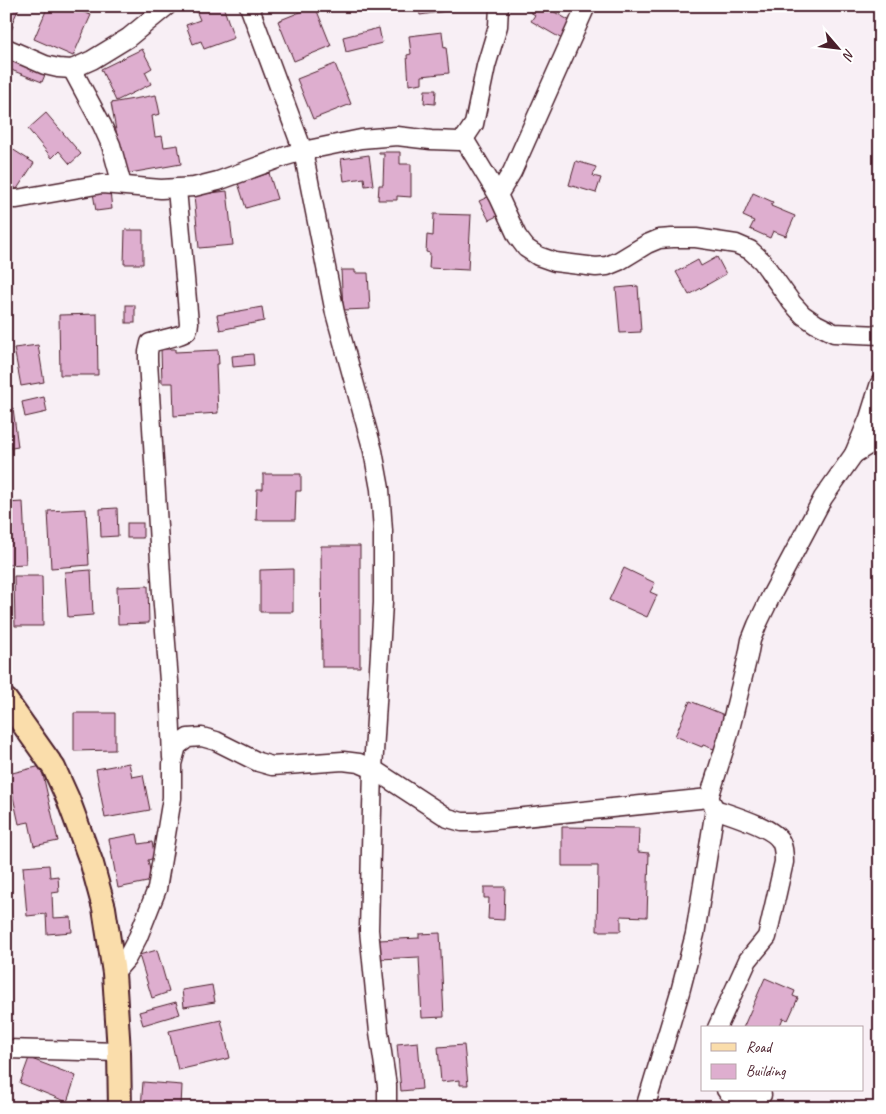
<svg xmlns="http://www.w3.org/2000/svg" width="886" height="1114" font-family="Caveat,sans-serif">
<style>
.building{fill:#deaecf;stroke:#4a1f2b}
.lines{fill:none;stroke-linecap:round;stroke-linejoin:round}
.minor-casing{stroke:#4a1f2b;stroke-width:21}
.major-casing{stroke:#4a1f2b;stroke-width:26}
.minor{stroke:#fff;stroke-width:18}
.major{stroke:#faddab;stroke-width:22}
</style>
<rect width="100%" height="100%" fill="#f8eff5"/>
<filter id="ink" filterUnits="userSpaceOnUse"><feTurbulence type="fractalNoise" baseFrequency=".02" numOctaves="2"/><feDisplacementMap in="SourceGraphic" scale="10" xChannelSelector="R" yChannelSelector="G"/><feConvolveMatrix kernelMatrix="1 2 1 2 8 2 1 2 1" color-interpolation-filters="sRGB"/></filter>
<g filter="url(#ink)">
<g class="building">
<polygon points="6,6 20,6 11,25 13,26 7,39"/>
<polygon points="48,6 74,6 73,8 91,15 73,56 34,39"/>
<polygon points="199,6 223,6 234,38 204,49 201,41 193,44 186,25 200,20 195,8"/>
<polygon points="315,6 331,46 294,61 278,21"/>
<polygon points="418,6 473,6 473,7 420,15"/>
<polygon points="529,6 544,6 572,22 562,39 531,21 535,15 527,10"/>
<polygon points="379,28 382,43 346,52 343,37"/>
<polygon points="442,32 444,48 446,47 449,73 422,76 422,83 409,85 407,55 411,54 409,36"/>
<polygon points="142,49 152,68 145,72 151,84 116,101 101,69"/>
<polygon points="6,53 47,70 42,82 6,68"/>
<polygon points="335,64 351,104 313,119 297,79"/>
<polygon points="425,90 436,90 435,104 424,103"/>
<polygon points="156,95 160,114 152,116 155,137 162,136 164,147 178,145 181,164 124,174 111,103"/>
<polygon points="46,113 81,154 70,164 59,151 52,158 28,129"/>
<polygon points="12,149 34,163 17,189 6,182 6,154 8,155"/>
<polygon points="379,152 400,152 400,164 411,164 411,197 397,196 397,200 378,200 379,185 383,185 384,154 379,154"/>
<polygon points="369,155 373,185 365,186 364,178 344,181 341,159"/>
<polygon points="576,161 596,167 593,176 601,178 596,193 569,185"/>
<polygon points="269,173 277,199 246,208 238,183"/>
<polygon points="110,191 112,209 96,211 93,193"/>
<polygon points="227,191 233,245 199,248 194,195"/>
<polygon points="753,193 773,202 771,206 795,216 786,236 773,231 770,238 750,229 754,221 743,216"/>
<polygon points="490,196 499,215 489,220 479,201"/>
<polygon points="434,214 471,215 468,270 429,268 430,253 426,252 427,235 433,236"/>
<polygon points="125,230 143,230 143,264 124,264"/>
<polygon points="717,257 726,274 689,295 676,272 698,260 701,266"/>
<polygon points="341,270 355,270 355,273 368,273 370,309 343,310"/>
<polygon points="638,286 641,332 620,333 616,288"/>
<rect x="126" y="305" width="9" height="18"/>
<polygon points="262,307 264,321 220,330 217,315"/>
<polygon points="97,314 98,375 60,375 59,315"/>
<polygon points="38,345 44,382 21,386 14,348"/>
<polygon points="161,349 175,349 175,352 218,350 219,364 216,364 218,413 174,416 173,383 162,383"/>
<polygon points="253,354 254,365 233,367 232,356"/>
<polygon points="44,397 47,412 25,417 22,402"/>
<polygon points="13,408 18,447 6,449 6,409"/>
<polygon points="263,474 301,474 301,491 296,491 295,520 256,520 257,489 263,489"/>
<polygon points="23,502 26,564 6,565 6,503"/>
<polygon points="117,508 118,536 101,537 100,509"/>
<polygon points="86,509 89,565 51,568 48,511"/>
<rect x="127" y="523" width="16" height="15"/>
<polygon points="321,546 360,546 360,667 322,667"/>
<polygon points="624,568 655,583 650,592 657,595 647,617 609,600"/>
<polygon points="293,569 293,612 260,612 260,570"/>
<polygon points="91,570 93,615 68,617 65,572"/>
<polygon points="14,576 42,576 43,626 15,626"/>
<polygon points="148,586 149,623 118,624 117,587"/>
<polygon points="690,701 727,716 714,749 703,745 702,747 675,736"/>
<polygon points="74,713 115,713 115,750 74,751"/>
<polygon points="129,763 132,777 143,775 150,810 105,818 96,769"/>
<polygon points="41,766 58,841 34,846 29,822 19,824 8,774"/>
<polygon points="562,827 639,828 638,852 649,853 647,917 621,916 621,931 597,931 598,866 562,866"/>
<polygon points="137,834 139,844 152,842 155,858 148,860 152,881 118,888 109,839"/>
<polygon points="49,865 50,877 58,876 59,892 52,893 53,918 71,917 72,932 47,934 46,914 27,916 23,867"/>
<polygon points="6,875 9,875 10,906 6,906"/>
<polygon points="484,887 505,887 504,920 488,919 489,898 484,898"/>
<polygon points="440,933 444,1017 422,1018 419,957 380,959 379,940 419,938 419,934"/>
<polygon points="157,950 169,992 152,998 139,955"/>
<polygon points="765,978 795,991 793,996 798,998 788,1020 783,1018 779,1028 743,1028"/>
<polygon points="212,985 215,1002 184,1007 182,990"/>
<polygon points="176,1002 180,1014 143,1025 139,1012"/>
<polygon points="221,1020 230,1058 178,1070 169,1031"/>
<polygon points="418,1042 422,1089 401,1091 397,1044"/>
<polygon points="464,1045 468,1085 460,1085 460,1080 441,1082 438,1047"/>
<polygon points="29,1058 76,1076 67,1102 20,1083"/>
<polygon points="143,1082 182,1085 181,1108 141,1108"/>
</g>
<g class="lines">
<g class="minor-casing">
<g id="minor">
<polyline points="249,6 303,151 335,313 373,451 380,489 383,531 383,603 373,769 369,930 379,1032 387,1086 387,1108"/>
<polyline points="6,48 45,65 58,68 72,69 92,60 128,38 167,6"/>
<polyline points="72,69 102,125 111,145 122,185"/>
<polyline points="464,139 498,195 512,172 586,6"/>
<polyline points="498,195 517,236 526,248 538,256 555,262 596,267 607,266 619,261 647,244 659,239 672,238 696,238 736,244 750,250 762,261 792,303 803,315 816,324 834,333 880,335"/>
<polyline points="6,199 17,199 102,184 161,189 194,187 218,181 286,156 303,151 361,139 397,136 431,140 459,141 464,139 474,124 486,66 498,26 499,6"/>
<polyline points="854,454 880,438"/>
<path d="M172,758L169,681L162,593L148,361V352L150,343C159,340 182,336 187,331C188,329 189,325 189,323L177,189"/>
<path d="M715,809C731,815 774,827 781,842C784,848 784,855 784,862L767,937L748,960L717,1028"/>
<polyline points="114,973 127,958 138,937 157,889 172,798 172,764 177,746 188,738 202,737 216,741 258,762 272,766 343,761 359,763 373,769 448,818 462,822 476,822 709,798 728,737 748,656 751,640 757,625 771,596 823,498 854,454 869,418 880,383"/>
<polyline points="6,1049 119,1052"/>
<polyline points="726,1090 728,1092 742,1095 762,1095"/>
<polyline points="645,1108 680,992 695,934 715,809 709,798"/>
</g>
</g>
<g class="major-casing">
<polyline id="major" points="6,700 54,768 68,799 92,864 104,908 114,973 119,1052 120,1108"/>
</g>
<use href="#minor" class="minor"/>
<use href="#major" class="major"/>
</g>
</g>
<rect width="886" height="1114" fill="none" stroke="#fff" stroke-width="25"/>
<rect x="12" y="12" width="861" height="1089" fill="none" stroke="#4a1f2b" stroke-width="2" filter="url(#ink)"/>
<rect x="701" y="1026" width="162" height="65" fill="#ffffff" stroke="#b7a5aa"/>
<rect x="711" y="1043" width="25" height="8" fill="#faddab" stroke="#b7a5aa"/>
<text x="746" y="1052" font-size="15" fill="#4a1f2b">Road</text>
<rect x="711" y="1064" width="25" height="15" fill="#deaecf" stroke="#b7a5aa"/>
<text x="746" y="1076" font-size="15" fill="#4a1f2b">Building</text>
<g transform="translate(838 48) rotate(118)" stroke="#ffffff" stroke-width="4" paint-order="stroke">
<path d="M0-4L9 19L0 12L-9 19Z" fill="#4a1f2b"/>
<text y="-8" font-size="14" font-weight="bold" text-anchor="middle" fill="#4a1f2b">N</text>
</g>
</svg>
